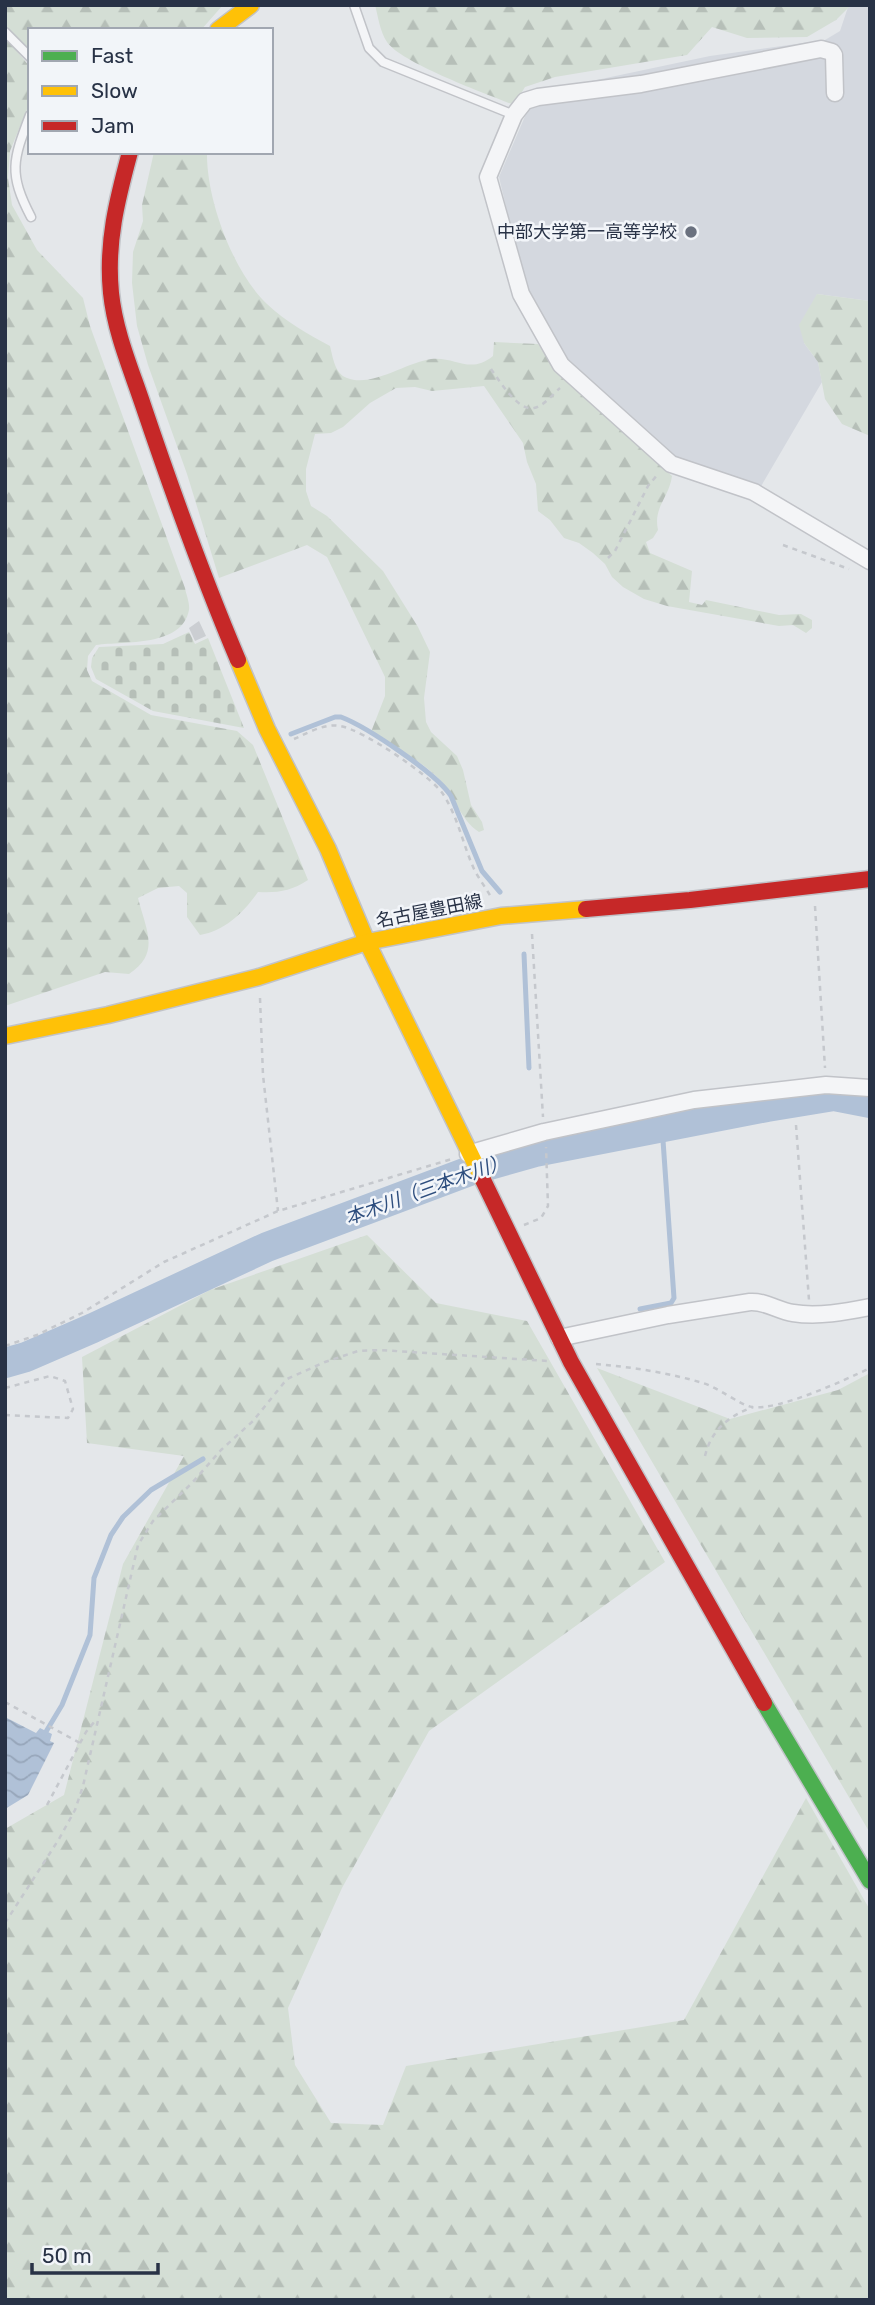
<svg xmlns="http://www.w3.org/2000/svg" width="875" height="2305" font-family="Rubik,'Noto Sans JP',sans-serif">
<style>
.built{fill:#d4d8df}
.forest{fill:url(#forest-firs)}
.cemetery{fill:url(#cemetery-stones)}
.water{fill:url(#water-waves)}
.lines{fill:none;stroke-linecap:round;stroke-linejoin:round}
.stream{stroke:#b0c1d7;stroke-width:5}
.river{stroke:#b0c1d7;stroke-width:30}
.building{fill:#cbced2}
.lane-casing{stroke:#c1c3c8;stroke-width:11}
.street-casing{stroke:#c1c3c8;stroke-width:19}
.fast-casing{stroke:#c1c3c8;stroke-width:19}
.slow-casing{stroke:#c1c3c8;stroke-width:19}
.jam-casing{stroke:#c1c3c8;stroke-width:19}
.path{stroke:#c5c8cd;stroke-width:2.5;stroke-dasharray:5 5;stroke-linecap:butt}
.lane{stroke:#f4f5f7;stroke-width:8}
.street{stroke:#f4f5f7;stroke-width:16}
.fast{stroke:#4caf50;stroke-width:16}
.slow{stroke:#ffc107;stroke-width:16}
.jam{stroke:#c62828;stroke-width:16}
.poi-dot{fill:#6a717f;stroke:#f2f5f9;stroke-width:2.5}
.labels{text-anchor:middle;stroke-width:5;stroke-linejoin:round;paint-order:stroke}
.poi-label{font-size:18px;fill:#283246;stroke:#f2f5f9;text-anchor:end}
.street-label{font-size:18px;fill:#283246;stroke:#f2f5f9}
.water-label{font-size:19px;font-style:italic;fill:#2e4e7e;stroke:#f2f5f9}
</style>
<defs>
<pattern id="forest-firs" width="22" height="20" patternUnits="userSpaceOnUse" patternTransform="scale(1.75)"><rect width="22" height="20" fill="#d4ded5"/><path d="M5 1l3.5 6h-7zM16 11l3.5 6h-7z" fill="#b6bfb8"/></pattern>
<pattern id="cemetery-stones" width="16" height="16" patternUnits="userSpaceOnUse" patternTransform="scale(1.75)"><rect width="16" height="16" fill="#d4ded5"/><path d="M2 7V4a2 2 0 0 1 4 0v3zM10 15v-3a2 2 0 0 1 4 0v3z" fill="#b6bfb8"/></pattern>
<pattern id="water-waves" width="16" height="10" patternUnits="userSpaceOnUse" patternTransform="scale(1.75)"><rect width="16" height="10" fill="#b0c1d7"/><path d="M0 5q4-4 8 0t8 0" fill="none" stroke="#97a6ba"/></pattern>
</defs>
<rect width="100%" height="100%" fill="#e4e7ea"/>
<polygon class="built" points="852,5 870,5 870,301 817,294 804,343 818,362 822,382 760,488 672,458 569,364 525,287 499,177 535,93 710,56 825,40 840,31 848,7"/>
<g class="forest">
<polygon points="5,5 223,5 201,30 30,30 30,53 5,29"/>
<path d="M375,5H851L836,20L807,37L747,38L712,27L687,55L555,77L525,87L514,105C487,94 401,63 387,42C380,32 378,16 375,5Z"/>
<path d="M5,37L30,67V102L10,151L8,178L12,205L37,250L83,298L90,326L185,588C186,594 190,603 189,610C182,647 125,641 96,645L88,656L87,670L92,681L151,715L237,731L253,745L308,880C291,891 278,893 258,892C244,912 225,931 200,935L187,917V893L179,886L158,888L138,898C146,930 161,953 129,974L105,972L5,1006Z"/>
<path d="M154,152H207C206,199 233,272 267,304C286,322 308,334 330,346C333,358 335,374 347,378C372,388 407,362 431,359C455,356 470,375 493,356L494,342L538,344L555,369L672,476C669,498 653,507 658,530L653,538L646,542L650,553L692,571L689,602L702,605L706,600L779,615L801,614L812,620V628L806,633L793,625L779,626L667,606L644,599L623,587L612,577L605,564L593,553L579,543L564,538L550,520L538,511L536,484L527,462L523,443L484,386L432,391L415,387L396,388L370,403L343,427L331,433L315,434L306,469V491L311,506L327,516L383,571L418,627L430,652L424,698L426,722L431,732L457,756L463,770L471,805L482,822L484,830L479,832C460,820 455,795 439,779C422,761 392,746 371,732L385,696V677L327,557L307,545L219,578L187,474L148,365L137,326L132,283L133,252L143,221L142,205Z"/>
<polygon points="817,294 870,301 870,436 842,424 825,399 818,362 804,343 799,325"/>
<polygon points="367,1235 436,1303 527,1321 665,1562 429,1731 342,1888 288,2008 295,2065 331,2123 383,2125 406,2066 684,2020 806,1798 870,1910 870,2300 5,2300 5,1829 64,1795 123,1564 184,1456 87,1443 82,1357 210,1290"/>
<polygon points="597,1368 730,1419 838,1390 870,1373 870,1833"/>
</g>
<polygon class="cemetery" points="189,632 195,644 208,638 244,728 153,711 96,679 91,667 92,658 99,647 163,644"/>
<polygon class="water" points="5,1717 36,1733 40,1728 52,1734 50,1741 54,1743 28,1795 5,1809"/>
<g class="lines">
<g class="stream">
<path d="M291,734L335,717H341C367,727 436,773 451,796L482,871L500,892"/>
<polyline points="524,954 529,1068"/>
<polyline points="640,1309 671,1303 674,1298 662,1126"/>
<polyline points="44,1735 62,1705 90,1635 94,1578 111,1535 123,1517 151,1490 203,1459"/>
</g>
<polyline class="river" points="5,1363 26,1357 93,1328 267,1247 475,1169 535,1152 767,1107 834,1096 870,1103"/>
</g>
<polygon class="building" points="199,621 206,636 195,641 189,628"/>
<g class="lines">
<g class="lane-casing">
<g id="lane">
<polyline points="354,5 369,48 383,62 514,115"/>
<polyline points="5,32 30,57"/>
<path d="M30,115C13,160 8,173 31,217"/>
</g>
</g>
<g class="street-casing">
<g id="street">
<polyline points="835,93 834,55 832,52 821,49 641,84 538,97 525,101 514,115 488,177 521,294 561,365 671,464 754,492 870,561"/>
<polyline points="468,1154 544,1132 694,1100 826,1085 870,1088"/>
<path d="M559,1338L668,1315L750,1302C766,1301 778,1311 793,1313C818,1317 845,1312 870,1307"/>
</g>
</g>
<g class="fast-casing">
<polyline id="fast" points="764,1703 870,1881"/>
</g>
<g class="slow-casing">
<g id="slow">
<polyline points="218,30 251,5"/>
<polyline points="238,660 267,729 328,849 367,942 483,1180"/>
<polyline points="5,1036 108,1015 259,977 367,942 501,916 586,909"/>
</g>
</g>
<g class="jam-casing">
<g id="jam">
<path d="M130,152C117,200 106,243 111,293C115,332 131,369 143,405C172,491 203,577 238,660"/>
<polyline points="586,909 690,900 870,879"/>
<polyline points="483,1180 571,1362 764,1703"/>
</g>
</g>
<g class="path">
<path d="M491,369C499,380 518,412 534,408C544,406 553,394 560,388"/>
<polyline points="783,545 849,569"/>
<polyline points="608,558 615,551 648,486 658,474"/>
<path d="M294,739C308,733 324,723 340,726C362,729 431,776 443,794C458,817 463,845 474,869C479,879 486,888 491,897"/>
<polyline points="815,906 825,1068"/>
<polyline points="532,934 543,1117"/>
<polyline points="260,998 263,1075 278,1211"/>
<polyline points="796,1125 809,1300"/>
<polyline points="524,1225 541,1218 548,1206 546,1147"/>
<polyline points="5,1346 37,1335 82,1313 164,1262 278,1211 452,1159"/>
<path d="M596,1364C632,1367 669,1373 703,1383C719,1388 740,1405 752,1407C778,1411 845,1380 870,1368"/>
<polyline points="5,1388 50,1376 65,1381 73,1409 68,1418 5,1415"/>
<path d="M705,1456C711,1430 729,1416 753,1407"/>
<polyline points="5,1702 80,1743"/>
<polyline points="47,1805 86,1732 95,1721"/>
<polyline points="5,1923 59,1839 75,1810 83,1786 138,1545 153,1521 192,1483 221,1450 253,1421 287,1379 325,1362 358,1351 380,1350 548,1361"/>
</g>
<use href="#lane" class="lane"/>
<use href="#street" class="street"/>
<use href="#fast" class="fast"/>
<use href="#slow" class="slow"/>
<use href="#jam" class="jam"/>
</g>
<circle class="poi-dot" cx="691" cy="232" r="7"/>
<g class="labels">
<g class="poi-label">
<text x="677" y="238">中部大学第一高等学校</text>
</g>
<g class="street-label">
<text transform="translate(429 911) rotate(-11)" y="6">名古屋豊田線</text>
</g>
<g class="water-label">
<text transform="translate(426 1189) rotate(-20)" y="7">本木川（三本木川）</text>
</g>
</g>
<rect width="875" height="2305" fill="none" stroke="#283246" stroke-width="14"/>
<rect x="28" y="28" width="245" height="126" fill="#f2f5f9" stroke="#a1a7b1" stroke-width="2"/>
<rect x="42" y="51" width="35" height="10" fill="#4caf50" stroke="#a1a7b1" stroke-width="2"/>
<text x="91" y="63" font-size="21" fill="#283246">Fast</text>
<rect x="42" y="86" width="35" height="10" fill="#ffc107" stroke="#a1a7b1" stroke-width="2"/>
<text x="91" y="98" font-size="21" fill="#283246">Slow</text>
<rect x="42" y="121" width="35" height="10" fill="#c62828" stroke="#a1a7b1" stroke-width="2"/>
<text x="91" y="133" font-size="21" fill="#283246">Jam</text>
<path d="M32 2263v10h126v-10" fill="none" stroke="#283246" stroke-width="3.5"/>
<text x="42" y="2263" font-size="21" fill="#283246" stroke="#f2f5f9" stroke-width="5" paint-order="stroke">50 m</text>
</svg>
